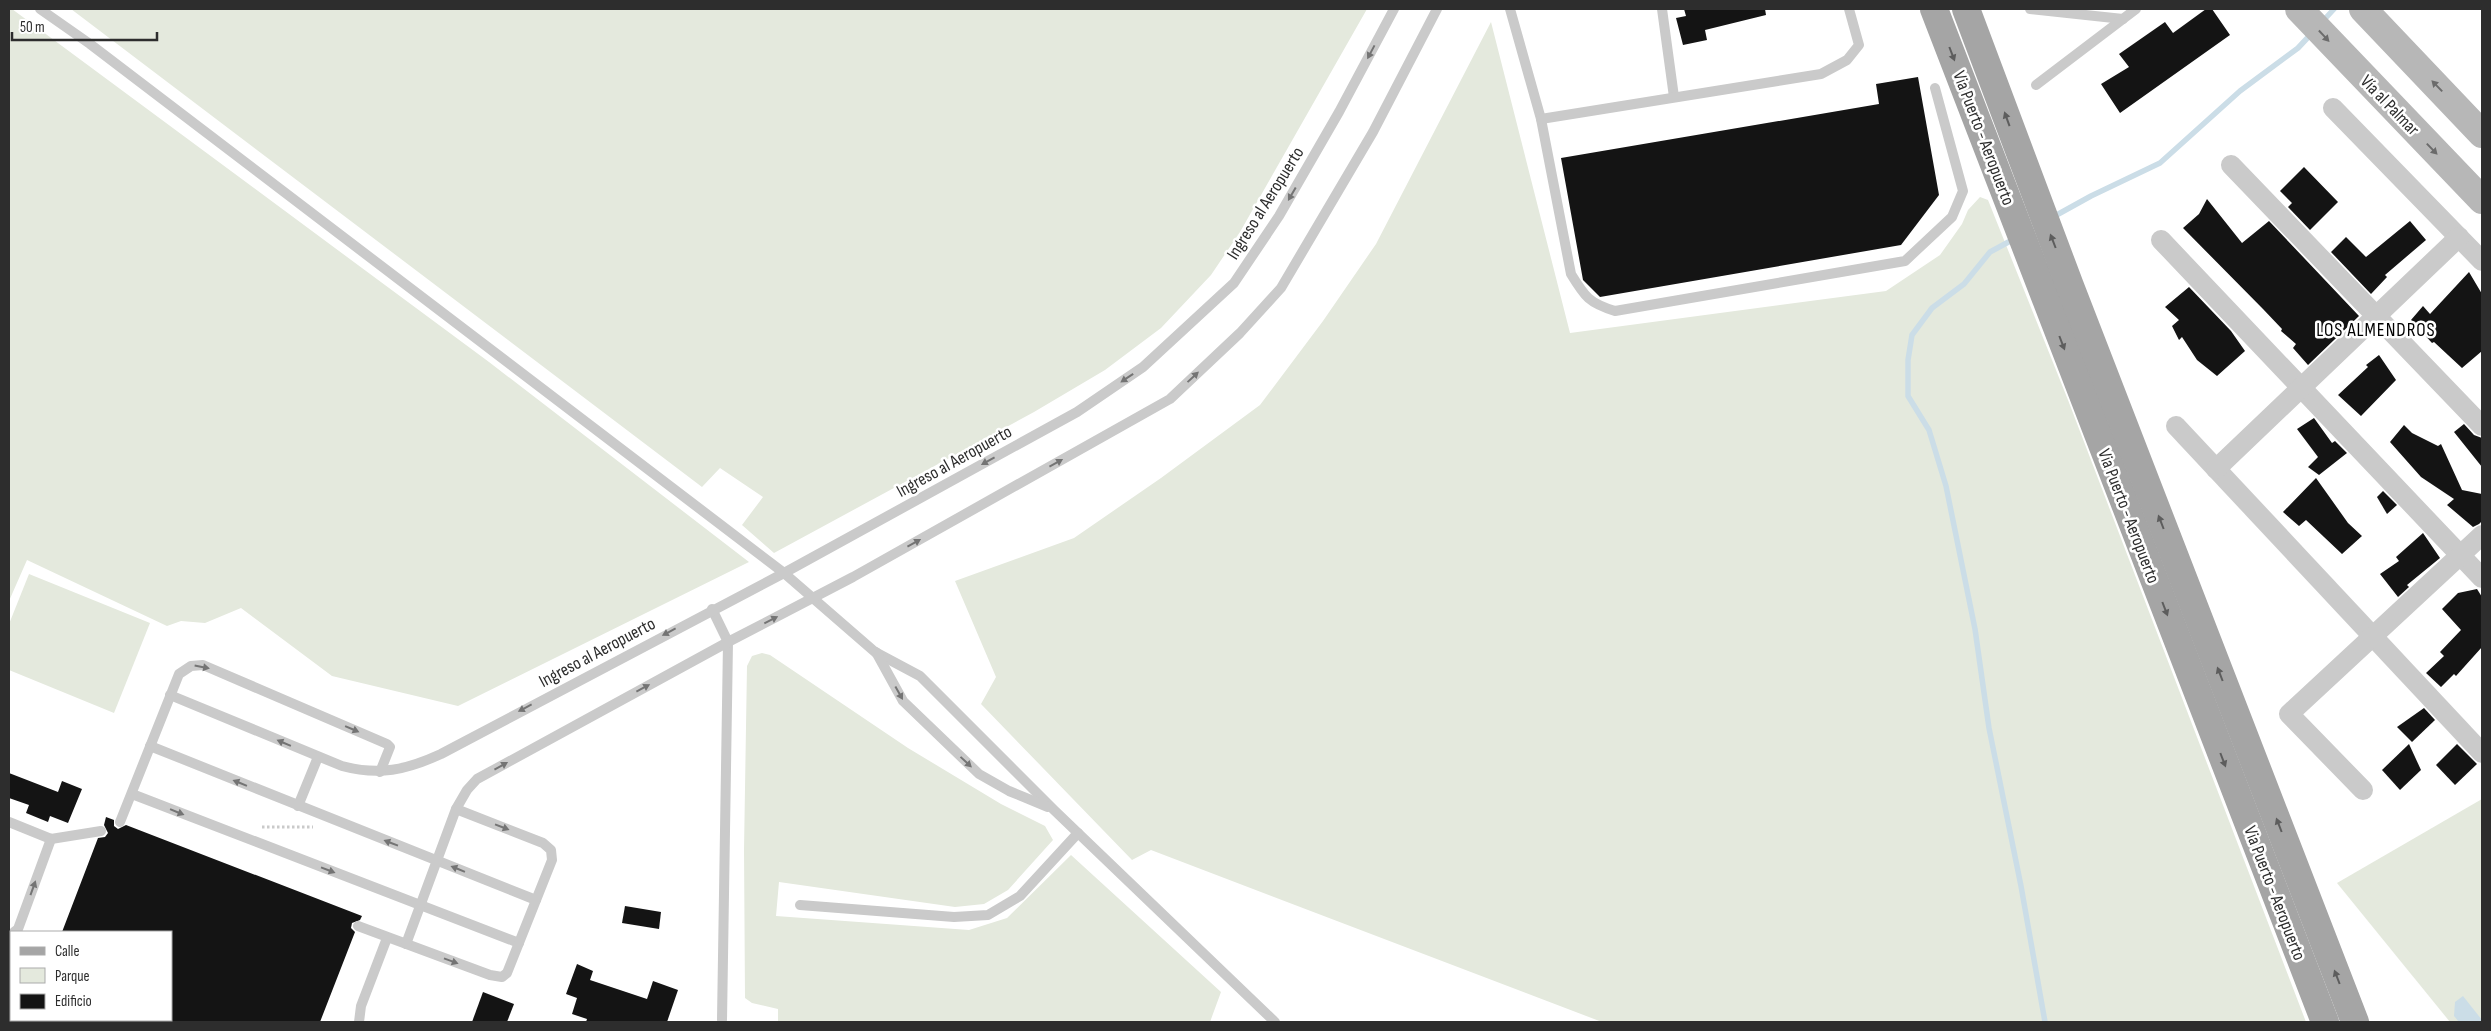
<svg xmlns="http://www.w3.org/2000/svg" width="2491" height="1031" font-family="'Sofia Sans Condensed',sans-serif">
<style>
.green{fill:#e4e9dd}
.water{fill:#cbdde7}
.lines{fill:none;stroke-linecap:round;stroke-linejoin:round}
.stream{stroke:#cbdde7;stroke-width:5.5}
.building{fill:#141414}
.path{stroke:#cacaca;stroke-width:3;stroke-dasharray:2.5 2.5;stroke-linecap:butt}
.service{stroke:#cacaca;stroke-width:10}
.minor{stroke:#cacaca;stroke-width:20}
.secondary{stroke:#b7b7b7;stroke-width:28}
.primary{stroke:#a5a5a5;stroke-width:28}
.oneway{fill:#6b6b6b}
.oneway2{fill:#747474}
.oneway3{fill:#5d5d5d}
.labels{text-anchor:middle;stroke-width:5;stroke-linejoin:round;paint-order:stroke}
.street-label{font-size:18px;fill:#2d2d2d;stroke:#fff}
.neighbourhood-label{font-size:19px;letter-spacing:1px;fill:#000;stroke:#fff}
</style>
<rect width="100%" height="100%" fill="#fff"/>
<g class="green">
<polygon points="9,9 12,9 489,362 749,562 458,706 332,676 241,608 205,623 181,621 167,626 27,560 9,601"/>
<polygon points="71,9 1367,9 1240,232 1211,275 1161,328 1105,370 1034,412 774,553 742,525 763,497 720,468 702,487"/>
<polygon points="1491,22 1570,333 1886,291 1940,255 1962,224 1968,210 1980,197 1988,200 2068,400 2306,1022 1602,1022 1151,850 1132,860 981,704 996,677 955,581 1074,538 1161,478 1260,405 1323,321 1376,244"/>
<polygon points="29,574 150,623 114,713 9,670 9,624"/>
<polygon points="762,653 770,655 908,748 1001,804 1045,826 1053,840 1008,890 984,904 955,907 779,882 776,916 969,930 1007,918 1071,855 1221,992 1210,1022 778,1022 778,1009 752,1003 745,998 744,850 747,666 752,656"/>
<polygon points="2482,799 2482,1022 2450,1022 2337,883"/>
</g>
<polygon class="water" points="2463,996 2482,1020 2482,1022 2459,1022 2454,1016 2455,1002"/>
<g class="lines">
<g class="stream">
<polyline points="2322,22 2334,9"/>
<polyline points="2053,217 2091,196 2160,163 2240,91 2298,48 2312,33"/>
<polyline points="2014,239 1990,252 1964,284 1932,308 1912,335 1908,360 1908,396 1929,430 1946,486 1975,629 1989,728 2021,886 2045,1022"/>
</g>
</g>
<g class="building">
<polygon points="1684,9 1765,9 1766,15 1705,30 1707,40 1683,45 1676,18 1686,16"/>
<polygon points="2206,9 2212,9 2230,35 2120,113 2101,84 2129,67 2119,54 2165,22 2173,33"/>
<polygon points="1918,77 1939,195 1901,245 1600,297 1583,280 1561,158 1879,104 1876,84"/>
<polygon points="2304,167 2338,202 2310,230 2288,207 2292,203 2280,191"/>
<polygon points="2207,199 2242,243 2269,221 2359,316 2308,365 2293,348 2296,344 2281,331 2282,329 2263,309 2183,228 2199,214"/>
<polygon points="2410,221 2426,240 2385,275 2387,277 2371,294 2331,252 2346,237 2366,257"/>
<polygon points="2469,272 2482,294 2482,351 2462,368 2434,342 2432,343 2411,320 2423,306 2430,314"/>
<polygon points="2189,287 2231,331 2245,351 2217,376 2197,360 2182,337 2179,340 2172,326 2179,320 2165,307"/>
<polygon points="2379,355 2396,380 2361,416 2338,395 2368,367 2366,365"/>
<polygon points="2314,418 2332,443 2335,441 2347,453 2319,475 2308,467 2318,457 2297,429"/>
<polygon points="2464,424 2474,435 2482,438 2482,467 2454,432"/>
<polygon points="2404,425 2412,433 2438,446 2441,444 2462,490 2482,494 2482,521 2479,524 2473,527 2447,505 2454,499 2421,477 2390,442"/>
<polygon points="2316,478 2348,523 2362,536 2342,554 2306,520 2299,526 2283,512"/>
<polygon points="2383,491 2397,505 2387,514 2377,497"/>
<polygon points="2423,533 2440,558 2407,585 2409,587 2398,597 2380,574 2399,561 2396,557"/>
<polygon points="2477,589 2482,597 2482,647 2456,676 2454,674 2441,687 2426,673 2444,656 2440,652 2461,630 2442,609 2458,593"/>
<polygon points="2424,708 2435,720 2412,742 2397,727"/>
<polygon points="2409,744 2421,770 2400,790 2382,770"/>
<polygon points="2457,744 2477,764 2455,785 2436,765"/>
<polygon points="9,773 58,792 62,781 82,789 68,823 50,816 48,822 26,813 29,805 9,798"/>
<polygon points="106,817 114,820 114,826 118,829 126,825 362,916 360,920 352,923 351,928 355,932 320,1022 171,1022 171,932 62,932 98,838 105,837 108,833 104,825"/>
<polygon points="625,906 661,912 659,929 622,923"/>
<polygon points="577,964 593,971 590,980 647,999 653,981 678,990 667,1022 586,1022 587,1019 572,1014 577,998 566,994"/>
<polygon points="483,992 514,1004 507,1022 472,1022"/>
</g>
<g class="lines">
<polyline class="path" points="262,827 313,827"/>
<g class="service">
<polyline points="40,9 90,44 784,573 875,652 920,676 1054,810 1275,1022"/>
<path d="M1510,9L1541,119L1571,274C1585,297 1589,303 1615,311L1905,261L1952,217L1963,191L1935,88"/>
<polyline points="1662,9 1674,97"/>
<polyline points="2030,9 2123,19"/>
<polyline points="2036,85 2136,9"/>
<polyline points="1541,119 1821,74 1847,60 1859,45 1849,9"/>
<polyline points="712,609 728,642 722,1020"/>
<polyline points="876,652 903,701 979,774 1009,791 1048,807"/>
<path d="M170,695L342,766C379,776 406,770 441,754L784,573L1077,412L1143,367L1234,283L1279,216L1339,112L1394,9"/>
<polyline points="150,746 536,900"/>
<polyline points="132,794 519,943"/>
<polyline points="298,806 318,757"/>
<polyline points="9,822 51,839 101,831"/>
<polyline points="120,822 179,674 191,666 203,665 387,744 390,747 380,772"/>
<polyline points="800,905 954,917 988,915 1020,896 1078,833"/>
<polyline points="358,926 490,975 502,977 507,973 552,860 551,850 543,843 456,809"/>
<polyline points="14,932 18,929 51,839"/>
<polyline points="406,944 456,809 467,790 477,779 728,642 853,577 1170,399 1240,333 1281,288 1373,132 1437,9"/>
<polyline points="359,1022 361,1006 387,938"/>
</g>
<g class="minor">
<polyline points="2333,108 2482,261"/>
<polyline points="2231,165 2482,426"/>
<polyline points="2161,240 2482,578"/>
<polyline points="2176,426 2482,753"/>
<polyline points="2216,469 2459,237"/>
<polyline points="2363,790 2289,714 2482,535"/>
</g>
<g class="secondary">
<polyline points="2299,9 2482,200"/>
<polyline points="2363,9 2482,134"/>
</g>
<g class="primary">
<polyline points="1934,9 2325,1022"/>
<polyline points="1966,9 2070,286 2355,1022"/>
</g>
</g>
<defs><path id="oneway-solid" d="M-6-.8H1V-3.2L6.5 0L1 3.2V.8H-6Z" transform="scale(1.25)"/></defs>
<g class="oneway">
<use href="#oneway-solid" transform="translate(2324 36) rotate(47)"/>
<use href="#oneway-solid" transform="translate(2437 86) rotate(-134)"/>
<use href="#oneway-solid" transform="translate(2432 149) rotate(46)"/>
</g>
<g class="oneway2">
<use href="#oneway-solid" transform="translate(1371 52) rotate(118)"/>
<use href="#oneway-solid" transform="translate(1292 194) rotate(120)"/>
<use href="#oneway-solid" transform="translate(1193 377) rotate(-43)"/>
<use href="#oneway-solid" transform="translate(1127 378) rotate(146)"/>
<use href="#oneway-solid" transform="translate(988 461) rotate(151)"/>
<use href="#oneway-solid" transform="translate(1056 463) rotate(-29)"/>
<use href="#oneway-solid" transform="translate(914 543) rotate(-29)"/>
<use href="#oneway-solid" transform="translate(771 620) rotate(-27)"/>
<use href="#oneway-solid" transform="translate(669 632) rotate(152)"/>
<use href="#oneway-solid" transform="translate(202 667) rotate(11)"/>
<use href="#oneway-solid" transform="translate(643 688) rotate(-28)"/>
<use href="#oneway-solid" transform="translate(899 693) rotate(61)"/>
<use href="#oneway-solid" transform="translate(525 708) rotate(152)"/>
<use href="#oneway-solid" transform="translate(352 729) rotate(23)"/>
<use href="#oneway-solid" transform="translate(284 743) rotate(-157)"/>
<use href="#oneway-solid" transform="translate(966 762) rotate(43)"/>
<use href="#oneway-solid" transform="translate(501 766) rotate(-29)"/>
<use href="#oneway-solid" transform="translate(240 783) rotate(-158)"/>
<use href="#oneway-solid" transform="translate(177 812) rotate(22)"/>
<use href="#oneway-solid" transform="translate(502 827) rotate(21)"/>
<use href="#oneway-solid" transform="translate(391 843) rotate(-159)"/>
<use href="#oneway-solid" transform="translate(458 869) rotate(-158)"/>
<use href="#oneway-solid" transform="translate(328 870) rotate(21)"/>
<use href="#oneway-solid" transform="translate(33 888) rotate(-70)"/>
<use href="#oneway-solid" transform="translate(451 961) rotate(20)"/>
</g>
<g class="oneway3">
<use href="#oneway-solid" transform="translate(1952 54) rotate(69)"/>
<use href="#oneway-solid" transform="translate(2007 119) rotate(-110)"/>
<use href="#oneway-solid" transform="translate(2053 241) rotate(-111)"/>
<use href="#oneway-solid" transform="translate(2062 343) rotate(69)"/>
<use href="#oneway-solid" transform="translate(2161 522) rotate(-111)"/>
<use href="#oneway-solid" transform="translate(2165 609) rotate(69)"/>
<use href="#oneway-solid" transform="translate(2220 674) rotate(-111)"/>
<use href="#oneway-solid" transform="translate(2223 760) rotate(69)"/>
<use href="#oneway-solid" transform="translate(2279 825) rotate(-111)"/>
<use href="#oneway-solid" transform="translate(2337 977) rotate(-111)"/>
</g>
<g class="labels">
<g class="street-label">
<text transform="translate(2390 105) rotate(46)" y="6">Vía al Palmar</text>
<text transform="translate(1984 138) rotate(69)" y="6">Via Puerto - Aeropuerto</text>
<text transform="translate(1265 203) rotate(-58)" y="6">Ingreso al Aeropuerto</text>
<text transform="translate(954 461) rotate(-29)" y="6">Ingreso al Aeropuerto</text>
<text transform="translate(2129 516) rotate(69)" y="6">Via Puerto - Aeropuerto</text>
<text transform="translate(597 652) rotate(-28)" y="6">Ingreso al Aeropuerto</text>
<text transform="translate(2275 893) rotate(69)" y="6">Via Puerto - Aeropuerto</text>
</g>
<g class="neighbourhood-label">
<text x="2376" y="336">LOS ALMENDROS</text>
</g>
</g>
<rect width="2491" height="1031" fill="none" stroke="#2d2d2d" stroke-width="20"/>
<rect x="10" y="931" width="162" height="90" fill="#ffffff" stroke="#ababab"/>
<rect x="20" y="947" width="25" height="8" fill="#a5a5a5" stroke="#ababab"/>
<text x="55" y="956" font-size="15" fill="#2d2d2d">Calle</text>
<rect x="20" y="968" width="25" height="15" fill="#e4e9dd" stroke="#ababab"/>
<text x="55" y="981" font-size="15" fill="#2d2d2d">Parque</text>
<rect x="20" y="994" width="25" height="15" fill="#141414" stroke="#ababab"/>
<text x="55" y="1006" font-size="15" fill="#2d2d2d">Edificio</text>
<path d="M12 32v8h145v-8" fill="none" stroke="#2d2d2d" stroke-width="2.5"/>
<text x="20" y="32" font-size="15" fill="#2d2d2d" stroke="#ffffff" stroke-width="4" paint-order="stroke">50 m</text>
</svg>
